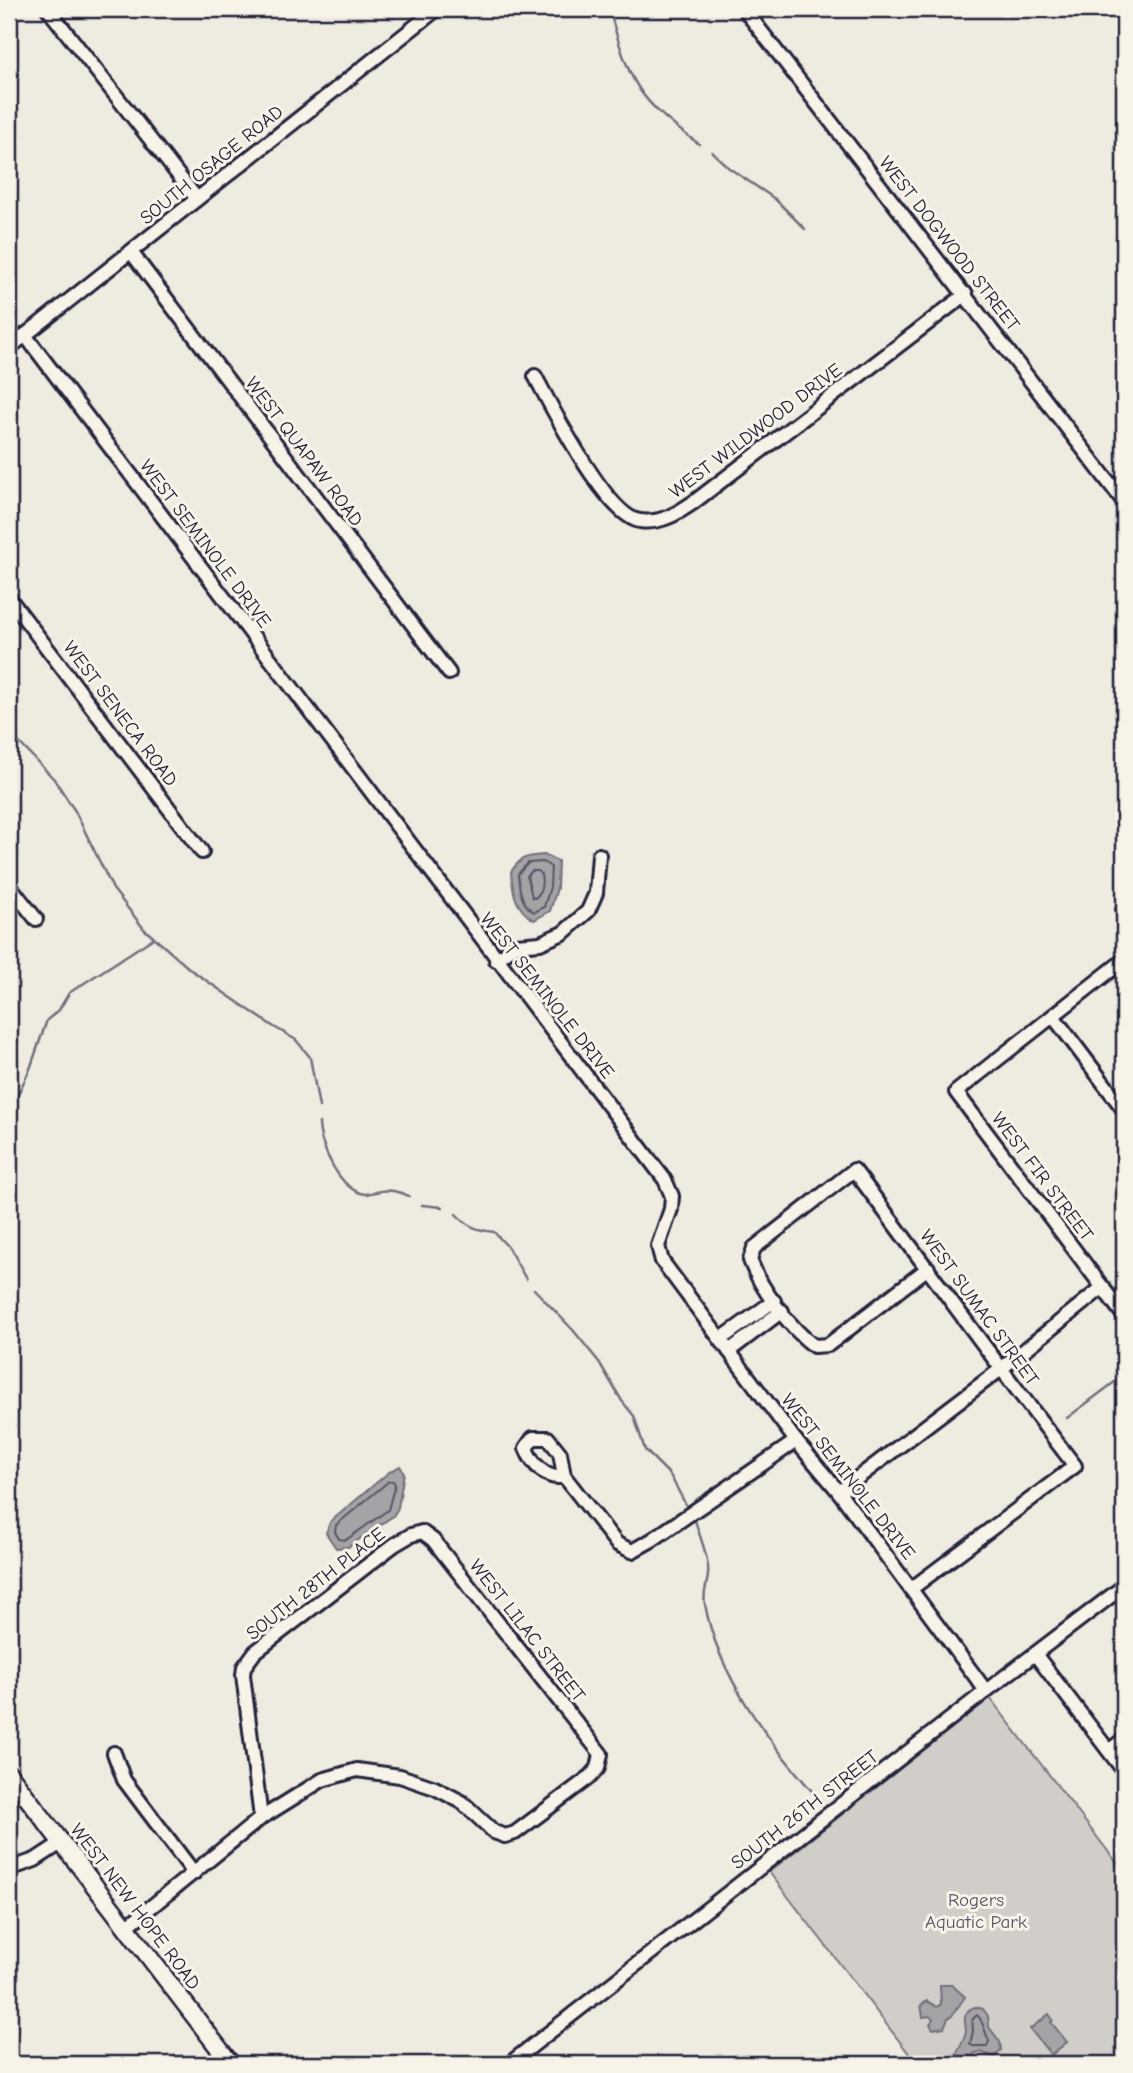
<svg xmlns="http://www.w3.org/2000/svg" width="1133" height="2073" font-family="'Comic Neue',sans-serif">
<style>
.green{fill:#d1cdc9;stroke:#7a7882;stroke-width:2}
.water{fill:#a6a3a6;stroke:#716f7b;stroke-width:2}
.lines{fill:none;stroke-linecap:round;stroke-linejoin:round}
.shore{stroke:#575666;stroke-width:2}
.stream{stroke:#716f7b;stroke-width:2.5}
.minor-casing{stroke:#22223b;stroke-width:18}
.major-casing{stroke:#22223b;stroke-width:21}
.minor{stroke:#f7f3e8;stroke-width:12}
.major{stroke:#f7f3e8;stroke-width:16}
.labels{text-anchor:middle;stroke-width:6;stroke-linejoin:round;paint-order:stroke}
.street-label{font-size:19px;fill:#22223b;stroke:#f7f3e8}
.park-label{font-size:19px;fill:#575566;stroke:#f7f3e8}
</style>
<rect width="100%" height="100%" fill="#eeebe1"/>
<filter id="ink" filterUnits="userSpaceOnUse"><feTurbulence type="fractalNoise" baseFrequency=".0143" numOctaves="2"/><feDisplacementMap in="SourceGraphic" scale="14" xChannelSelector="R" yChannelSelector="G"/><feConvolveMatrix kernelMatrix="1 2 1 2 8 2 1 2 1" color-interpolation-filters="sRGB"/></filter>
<g filter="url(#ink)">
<polygon class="green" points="990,1698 1124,1872 1124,2064 917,2064 769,1872"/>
<g class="water">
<path d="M544,855L558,861L557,888L550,911L534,920C515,909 513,893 511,872C520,857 527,856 544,855Z"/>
<polygon points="400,1466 404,1473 398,1508 393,1516 348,1547 336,1548 326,1533 330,1522 389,1472"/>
<polygon points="940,1985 952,1985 965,1997 951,2017 948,2018 944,2027 933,2029 930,2024 933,2019 929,2016 923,2017 921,2005 927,2001 937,2007 941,2004"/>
<path d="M975,2007L983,2009L988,2016L989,2027L1000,2042L1001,2050L994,2057L981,2052L975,2053L971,2058V2064H952C955,2053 964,2043 966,2031C966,2025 963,2020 966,2014C969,2009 970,2009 975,2007Z"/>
<polygon points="1049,2014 1053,2020 1051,2022 1067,2042 1051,2055 1030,2029"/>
</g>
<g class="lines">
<g class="shore">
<path d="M543,862L551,867L550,887L544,907L534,912C521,905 519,888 518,874L528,863Z"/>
<path d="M532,871H539C544,878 542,893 535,898L532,897L527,876Z"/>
<polygon points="389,1481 393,1481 395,1484 388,1510 346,1540 339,1539 335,1532 336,1525"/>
<path d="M977,2015C983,2020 985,2033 989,2041L987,2046H973L970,2044L973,2031L972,2020Z"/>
</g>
<g class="stream">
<path d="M609,9C617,35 623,63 638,87C651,109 678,129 699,144"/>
<polyline points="712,152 729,168 775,199 805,229"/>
<polyline points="9,732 54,779 75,811 113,889 144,929 191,970 271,1025 296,1040 310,1057 319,1107"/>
<polyline points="9,1113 30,1069 47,1020 59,1010 69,993 152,939"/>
<path d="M319,1123C319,1145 340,1191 365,1194C367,1194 375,1192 376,1192C390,1189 397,1191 409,1196"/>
<polyline points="422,1205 442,1207"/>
<path d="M456,1214C468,1227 477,1230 494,1232L507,1246L526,1279"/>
<polyline points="534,1289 573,1330 599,1362 622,1401 634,1416 645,1450 670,1475 687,1507"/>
<polyline points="1067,1418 1124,1375"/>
<path d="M695,1520C699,1535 707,1552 708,1567C710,1579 702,1592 705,1604C718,1677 770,1743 817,1797"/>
</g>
<g class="minor-casing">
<g id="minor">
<polyline points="48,9 197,199"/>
<polyline points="744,9 1124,502"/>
<polyline points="131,252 449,673"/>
<polyline points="25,335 665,1180 672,1196 671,1209 658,1246 662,1261 796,1441 839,1492 986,1691"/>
<polyline points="9,348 437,9"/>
<path d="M535,376C551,406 607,517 640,521C661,524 678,513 694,502L966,294"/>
<polyline points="9,598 202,852"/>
<polyline points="9,885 36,919"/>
<polyline points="1123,910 1124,912"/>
<polyline points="496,960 516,945 540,943 563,933 588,911 596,893 599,855"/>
<polyline points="1124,960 956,1092 1124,1316"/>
<polyline points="1053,1016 1124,1110"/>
<polyline points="721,1339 774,1301"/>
<polyline points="729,1351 782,1311"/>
<path d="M564,1476C547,1481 532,1464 526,1448L533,1438H548L560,1453L564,1476L617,1544L632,1551L652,1540L796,1441"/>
<polyline points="839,1492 1001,1369 1103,1287"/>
<path d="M911,1589L1075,1466C1000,1369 928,1269 854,1170L754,1248L750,1260C761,1289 789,1327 814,1346L828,1345L928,1268"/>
<polyline points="1035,1654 1124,1771"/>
<polyline points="1109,1751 1124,1739"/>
<polyline points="114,1753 124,1780 194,1873"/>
<polyline points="9,1869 35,1860 61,1843"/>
<polyline points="125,1928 261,1818 322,1780 357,1770 400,1776 435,1788 462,1802 494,1832 505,1836 515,1833 591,1776 598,1768 601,1754 433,1540 422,1532 411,1535 394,1545 255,1652 244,1667 243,1675 261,1818"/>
<polyline points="509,2064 986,1691 1124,1586"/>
</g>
</g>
<g class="major-casing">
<polyline id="major" points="9,1774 231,2064"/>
</g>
<use href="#minor" class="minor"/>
<use href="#major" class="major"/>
</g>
</g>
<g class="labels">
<g class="street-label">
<text transform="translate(211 164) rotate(-39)" y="7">SOUTH OSAGE ROAD</text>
<text transform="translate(950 243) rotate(52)" y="7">WEST DOGWOOD STREET</text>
<text transform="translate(755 430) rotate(-37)" y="7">WEST WILDWOOD DRIVE</text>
<text transform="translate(305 451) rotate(53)" y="7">WEST QUAPAW ROAD</text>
<text transform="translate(206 543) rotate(53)" y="7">WEST SEMINOLE DRIVE</text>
<text transform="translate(121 713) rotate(53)" y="7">WEST SENECA ROAD</text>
<text transform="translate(548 995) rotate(52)" y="7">WEST SEMINOLE DRIVE</text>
<text transform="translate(1043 1176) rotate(53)" y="7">WEST FIR STREET</text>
<text transform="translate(980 1307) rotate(54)" y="7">WEST SUMAC STREET</text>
<text transform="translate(849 1476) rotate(52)" y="7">WEST SEMINOLE DRIVE</text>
<text transform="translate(315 1583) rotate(-38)" y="7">SOUTH 28TH PLACE</text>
<text transform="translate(528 1630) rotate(52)" y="7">WEST LILAC STREET</text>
<text transform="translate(804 1809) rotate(-38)" y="7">SOUTH 26TH STREET</text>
<text transform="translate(136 1906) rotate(53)" y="7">WEST NEW HOPE ROAD</text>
</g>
<g class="park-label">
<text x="976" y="1906">Rogers<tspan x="976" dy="22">Aquatic Park</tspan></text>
</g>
</g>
<rect width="1133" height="2073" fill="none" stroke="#f7f3e8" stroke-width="35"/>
<rect x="18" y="18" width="1098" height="2038" fill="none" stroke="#22223b" stroke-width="2.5" filter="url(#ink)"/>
</svg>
